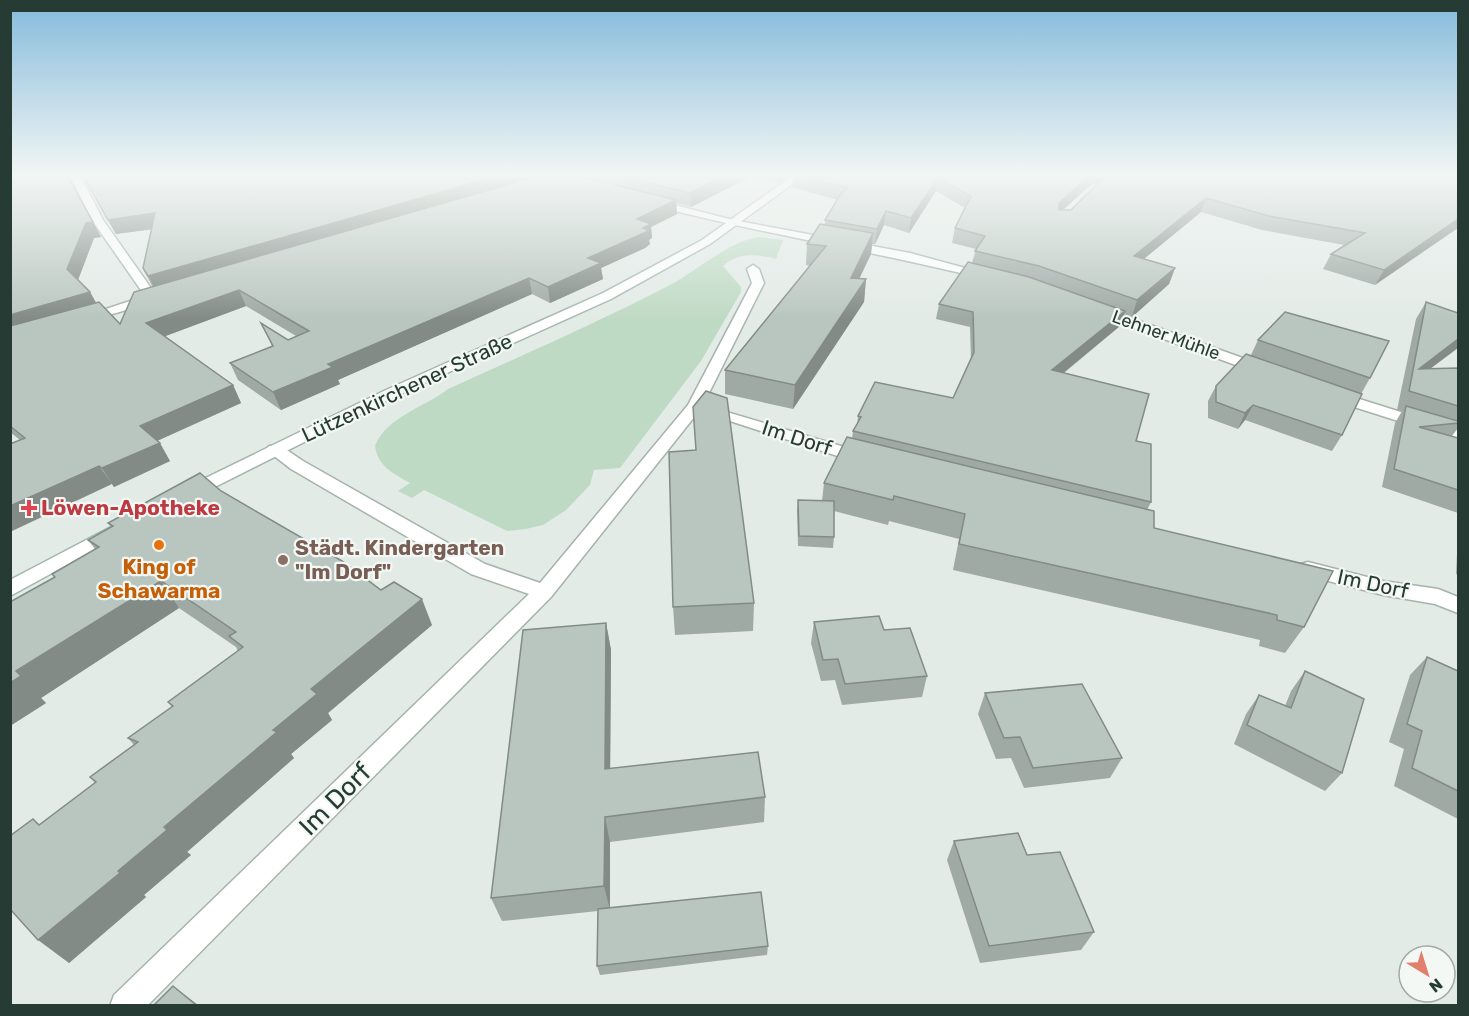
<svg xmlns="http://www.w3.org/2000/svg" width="1469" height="1016" font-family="Rubik,sans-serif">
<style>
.green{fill:#bfdac4}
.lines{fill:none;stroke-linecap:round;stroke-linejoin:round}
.minor-casing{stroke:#a6b3ad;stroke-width:3}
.secondary-casing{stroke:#a3b6ae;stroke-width:3}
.minor{fill:#fff;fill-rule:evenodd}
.secondary{fill:#fff;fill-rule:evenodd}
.wall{fill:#9faaa5}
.shaded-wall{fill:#828b86}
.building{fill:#b9c6c0;stroke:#828b86;stroke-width:1.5}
.health-dot{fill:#e0444e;stroke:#f3f8f5;stroke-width:2}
.food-dot{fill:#e8710a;stroke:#f3f8f5;stroke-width:2}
.education-dot{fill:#8d6e63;stroke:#f3f8f5;stroke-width:2}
.labels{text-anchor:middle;stroke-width:4.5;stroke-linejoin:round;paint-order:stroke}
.far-street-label{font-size:18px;fill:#253b33;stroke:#f3f8f5}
.street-label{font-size:21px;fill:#253b33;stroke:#f3f8f5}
.health-label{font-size:21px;font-weight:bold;fill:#be3a42;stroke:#f3f8f5;text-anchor:start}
.education-label{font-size:21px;font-weight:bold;fill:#785e54;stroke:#f3f8f5;text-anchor:start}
.food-label{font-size:21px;font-weight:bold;fill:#c56008;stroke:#f3f8f5}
.near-street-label{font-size:26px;fill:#253b33;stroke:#f3f8f5}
</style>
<rect width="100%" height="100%" fill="#e3ebe7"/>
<path class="green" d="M760,237L783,240L776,259C757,254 738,252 723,266L741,287V292L701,361L620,468L594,470L590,485L566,510L543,525L526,529L507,531L424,490L412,498L398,491L410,483C393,473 378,467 375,446C386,417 425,407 448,389C523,355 599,322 672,284C697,270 731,240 760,237Z"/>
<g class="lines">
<g class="minor-casing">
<g id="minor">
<polygon points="71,177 81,177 103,220 158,298 156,301 86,322 79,318 145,296 92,220"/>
<path d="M655,200L733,220L910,253L991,275L985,279C874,251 762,234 651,205L650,203Z"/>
<polygon points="753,265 759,269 764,283 703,405 868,454 870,458 868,462 856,462 699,411 551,597 147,1006 110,1006 114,995 529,594 471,574 291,469 269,452 267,449 269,446 281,446 303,461 485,564 540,583 688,405 752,283 747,269"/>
<polygon points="1100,307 1265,366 1267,369 1260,373 1255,372 1095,314 1094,311"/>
<polygon points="1334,391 1458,430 1458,440 1329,399 1326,396 1329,393"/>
<polygon points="1308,562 1383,581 1438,589 1458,597 1458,613 1435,604 1383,595 1301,574 1298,569 1301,564"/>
</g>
</g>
<g class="secondary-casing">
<g id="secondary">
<polygon points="791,177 802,177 710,244 611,299 396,396 195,497 183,497 180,493 183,489 386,390 603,293 702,240"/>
<polygon points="111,527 118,529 120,533 118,537 10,596 10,580"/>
</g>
</g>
<use href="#minor" class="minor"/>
<use href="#secondary" class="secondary"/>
</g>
<g class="wall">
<polygon points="10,177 70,177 69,178 101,237 94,238 78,280 90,292 96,303 120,324 152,286 143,268 151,229 116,234 83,177 750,177 691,207 676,203 677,214 651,227 652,238 649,240 650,244 645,248 601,268 603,279 550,303 532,294 338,380 340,384 281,410 238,380 230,363 272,346 261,323 288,340 296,336 246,306 165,336 233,385 241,403 157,441 170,461 114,487 112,484 20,440 10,432"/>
<polygon points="755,177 787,177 778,183"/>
<polygon points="793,177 1106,177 1087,188 1063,210 1458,177 1375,285 1323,269 1331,254 1344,245 1262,230 1201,212 1144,259 1175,268 1169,284 1132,317 1124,314 1120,326 1064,373 1136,441 1151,502 1147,510 1154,528 1304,627 1285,653 1259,646 1260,640 953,570 959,539 889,521 888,525 834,511 834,537 833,548 798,546 797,510 798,500 822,501 824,483 852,439 853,431 857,425 858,416 953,398 971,360 970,327 936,319 939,304 972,263 976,249 952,243 955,228 965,208 936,191 909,233 884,225 875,244 872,244 871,254 859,279 866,279 864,302 793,409 725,394 725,370 810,266 806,265 807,244 825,225 825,220 837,200 792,187"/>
<polygon points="1426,302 1431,369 1458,368 1458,428 1452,436 1458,438 1458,513 1382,487 1395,423 1402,411 1397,410 1416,319"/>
<polygon points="1258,340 1370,378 1361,394 1342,435 1332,451 1245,420 1238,429 1208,418 1208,401 1216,386 1251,355"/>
<polygon points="693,407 754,603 753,631 675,635 673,607 696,450"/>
<polygon points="221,491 381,590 432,625 328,713 332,720 291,754 294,758 187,852 191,855 144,895 146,897 69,963 33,819 39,825 95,783 90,777 134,745 128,738 172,707 168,702 238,651 236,647 179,608 41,698 46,703 10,726 54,577 52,574 95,549 88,540 111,527 108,523"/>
<polygon points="1458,534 1458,575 1456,574"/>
<polygon points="814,622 884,630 927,676 922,697 842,705 835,680 821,681 811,643"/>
<polygon points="606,623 611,650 610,768 765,797 764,822 610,842 610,908 768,946 767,955 600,975 597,966 598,911 502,921 491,898"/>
<polygon points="1427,657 1458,671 1458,819 1394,786 1404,749 1389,742 1410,675"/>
<polygon points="1305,671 1342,773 1325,791 1234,744 1246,714 1259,695 1285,706 1291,691"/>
<polygon points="985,693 1122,758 1110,778 1024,788 1011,758 996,759 978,714"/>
<polygon points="954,841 1027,855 1094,932 1081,950 980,963 947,860"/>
</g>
<g class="shaded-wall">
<polygon points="494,177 542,177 156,291 148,276"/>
<polygon points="723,177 750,177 691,207 690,193"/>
<polygon points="778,177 787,177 778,183"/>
<polygon points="1088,177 1106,177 1087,188 1055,217 1059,203"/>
<polygon points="938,178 936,191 909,233 911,218"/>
<polygon points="1206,198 1201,212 1129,271 1134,256"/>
<polygon points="676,200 677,214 651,227 652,238 649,240 650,244 645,248 601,268 603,279 550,303 548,287 588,258 637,219"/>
<polygon points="886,211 884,225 875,244 877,229"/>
<polygon points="155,213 162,228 116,234 108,220"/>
<polygon points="1458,219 1458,228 1375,285 1384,270"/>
<polygon points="93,222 101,237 94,238 76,285 67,269 86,223"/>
<polygon points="873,233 871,254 849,300 851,278"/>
<polygon points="1175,268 1169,284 1132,317 1137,300"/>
<polygon points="529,278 532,294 338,380 340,384 281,410 273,392 328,364"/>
<polygon points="866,279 864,302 793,409 795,385"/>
<polygon points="239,290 246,306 155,340 146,323"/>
<polygon points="90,292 99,308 10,334 10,315"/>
<polygon points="1125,311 1120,326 1047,386 1052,370"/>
<polygon points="1458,339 1458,348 1410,384 1419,369"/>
<polygon points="233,385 241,403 150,444 140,426"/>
<polygon points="1253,405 1245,420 1238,429 1245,413"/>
<polygon points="160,443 170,461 114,487 102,468"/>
<polygon points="99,466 112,484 10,532 10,506"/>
<polygon points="161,581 179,608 41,698 46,703 10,726 10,683 16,671"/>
<polygon points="422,599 432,625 328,713 332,720 291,754 294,758 187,852 191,855 144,895 146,897 69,963 38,940 118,871 164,827 273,730 311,689"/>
<polygon points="606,623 611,650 610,795 605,769"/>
<polygon points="605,817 610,842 610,910 604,886"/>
<polygon points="173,986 198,1005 196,1005"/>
</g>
<g class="building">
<polygon points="10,177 68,177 93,222 86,223 67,269 90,292 10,315"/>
<polygon points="84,177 494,177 148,276 143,268 155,213 108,220"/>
<polygon points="534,177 584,177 676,200 637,219 651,224 643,228 649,230 644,233 588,258 601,263 548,287 529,278 328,364 333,367 273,392 230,363 273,346 261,323 288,340 309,331 239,290 146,323 233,385 140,426 160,443 102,468 99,466 10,506 10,444 25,438 10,426 10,326 99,302 120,324 134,292"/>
<polygon points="624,177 723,177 690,193"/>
<polygon points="804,177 1088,177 1059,203 1059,210 1071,210 1099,182 1108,177 1458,177 1458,219 1384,270 1331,254 1365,233 1269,216 1206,198 1134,256 1175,268 1137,300 1039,266 975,251 985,236 955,228 971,196 938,178 911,218 886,211 877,229 825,220 840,195 848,188"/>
<polygon points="820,224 873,233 851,278 866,279 795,385 725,370 826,246 807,244"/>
<polygon points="968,262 1029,277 1125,311 1052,370 1149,394 1136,441 1151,444 1151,502 853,431 861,417 858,416 875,382 953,398 974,352 973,312 939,304"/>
<polygon points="1426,302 1458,313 1458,339 1419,369 1458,368 1458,406 1409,391"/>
<polygon points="1285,312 1389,341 1370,378 1258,340"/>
<polygon points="1246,354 1362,394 1342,435 1253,405 1245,413 1216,402 1216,386"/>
<polygon points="706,391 727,398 754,603 673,607 669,452 696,450 693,407"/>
<polygon points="1406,406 1458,421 1458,423 1419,427 1458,438 1458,490 1394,469"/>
<polygon points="847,437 1154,511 1154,528 1333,571 1304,627 1277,620 1277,615 959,544 965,514 894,496 893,500 824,483"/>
<polygon points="200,473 221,491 342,561 381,590 394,582 422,599 311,689 317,694 273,730 277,732 164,827 167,830 118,871 120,873 38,940 10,909 10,836 33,819 39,825 96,782 90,777 138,742 128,738 173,706 168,702 243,647 229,636 236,632 161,581 16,671 21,676 10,683 10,602 55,577 52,574 99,547 88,540 113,526 108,523"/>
<polygon points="798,500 834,501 834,537 799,536"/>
<polygon points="879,616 884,630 910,628 927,676 845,684 838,659 823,660 814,622"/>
<polygon points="606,623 605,769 758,752 765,797 605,817 604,886 491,898 523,630"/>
<polygon points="1427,657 1458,671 1458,791 1412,768 1422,731 1407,724"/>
<polygon points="1305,671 1364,699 1342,773 1247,725 1259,695 1291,708"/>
<polygon points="1082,684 1122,758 1033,768 1020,737 1004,738 985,693"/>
<polygon points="1018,833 1027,855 1060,852 1094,932 989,946 954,841"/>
<polygon points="761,892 768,946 597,966 598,909"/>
<polygon points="173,986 196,1005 154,1005"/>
</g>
<linearGradient id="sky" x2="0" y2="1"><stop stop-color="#85bbdc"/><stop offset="0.55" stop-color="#f2f6f4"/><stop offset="1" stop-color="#f2f6f4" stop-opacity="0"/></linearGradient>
<rect width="1469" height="319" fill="url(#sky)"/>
<path class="health-dot" d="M26 499h6v6h6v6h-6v6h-6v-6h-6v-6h6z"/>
<circle class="food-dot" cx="159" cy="545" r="6"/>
<circle class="education-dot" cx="283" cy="560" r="6"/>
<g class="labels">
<g class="far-street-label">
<text transform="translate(1166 335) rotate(20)" y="6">Lehner Mühle</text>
</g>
<g class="street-label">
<text transform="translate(407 388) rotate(-25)" y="7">Lützenkirchener Straße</text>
<text transform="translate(797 438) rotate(18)" y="7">Im Dorf</text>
<text transform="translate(1373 584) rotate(12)" y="7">Im Dorf</text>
</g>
<g class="health-label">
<text x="41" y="515">Löwen-Apotheke</text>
</g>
<g class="education-label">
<text x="295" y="555">Städt. Kindergarten<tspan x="295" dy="24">"Im Dorf"</tspan></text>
</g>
<g class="food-label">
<text x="159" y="574">King of<tspan x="159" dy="24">Schawarma</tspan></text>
</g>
<g class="near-street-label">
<text transform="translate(335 799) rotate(-45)" y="9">Im Dorf</text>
</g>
</g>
<rect width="1469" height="1016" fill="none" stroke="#253b33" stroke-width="24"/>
<g transform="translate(1427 974) rotate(142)"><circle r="28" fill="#f3f8f5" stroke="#a1aca7" stroke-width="1.5"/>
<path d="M0-4.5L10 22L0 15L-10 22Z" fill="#e17f6b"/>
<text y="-9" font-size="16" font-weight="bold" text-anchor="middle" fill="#253b33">N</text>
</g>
</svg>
